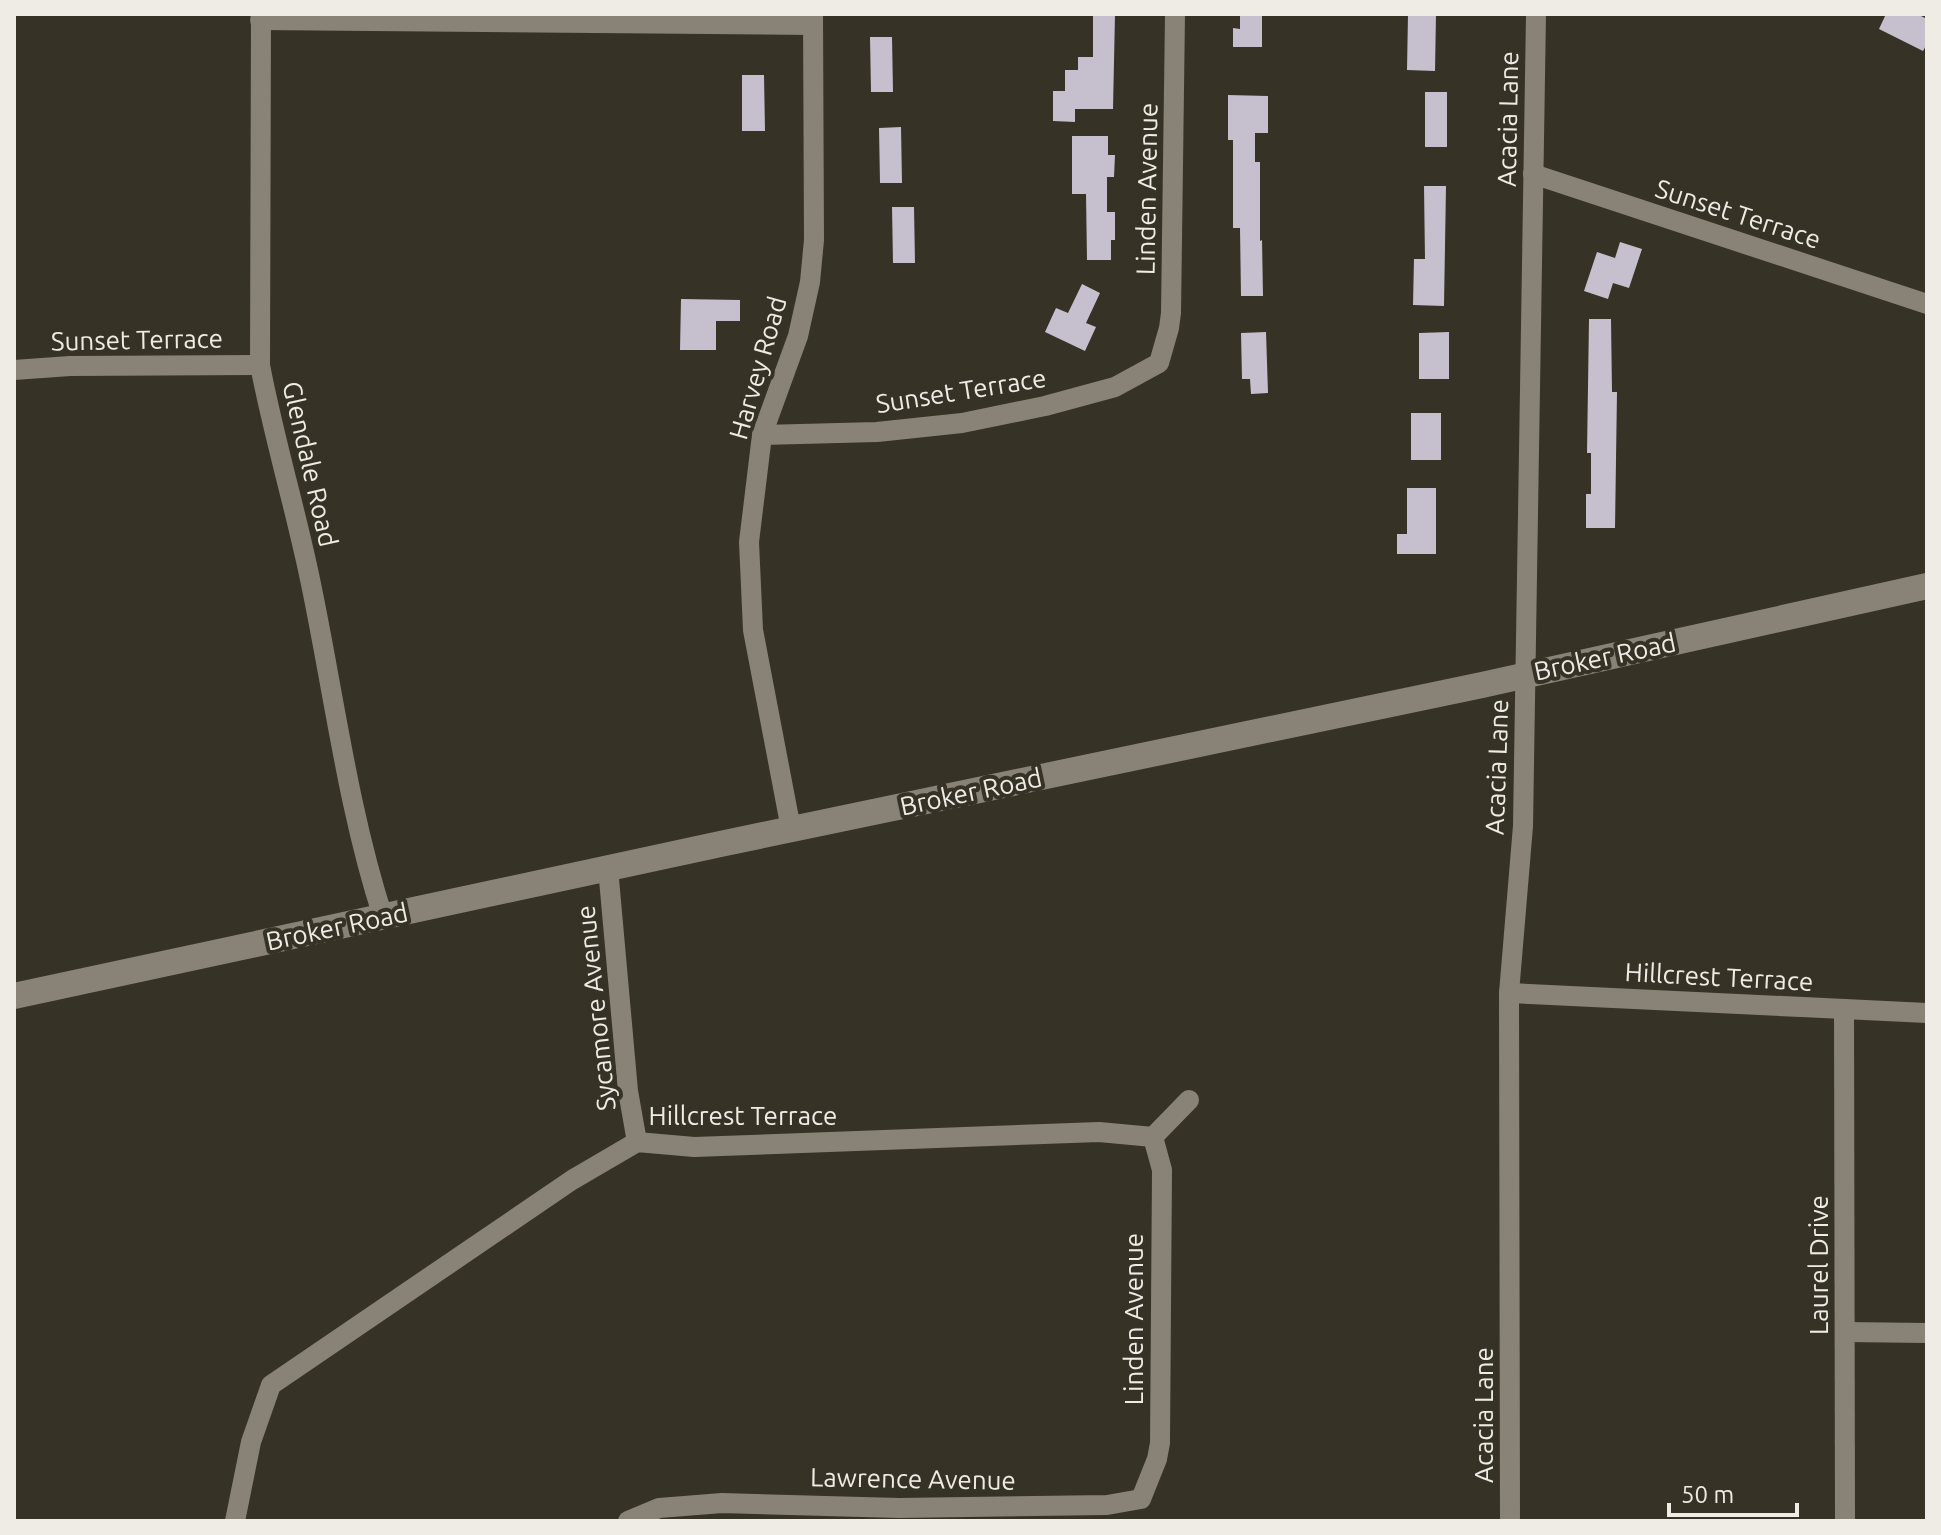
<svg xmlns="http://www.w3.org/2000/svg" width="1941" height="1535" font-family="Ubuntu,sans-serif">
<style>
.building{fill:#c6c0ce}
.lines{fill:none;stroke-linecap:round;stroke-linejoin:round}
.minor{stroke:#888376;stroke-width:20}
.tertiary{stroke:#888376;stroke-width:26}
.labels{text-anchor:middle;stroke-width:8;stroke-linejoin:round;paint-order:stroke}
.street-label{font-size:26px;fill:#eeece4;stroke:#363226}
</style>
<rect width="100%" height="100%" fill="#363226"/>
<g class="building">
<polygon points="1093,14 1115,14 1113,109 1075,109 1075,122 1053,121 1053,91 1065,91 1065,70 1078,70 1078,57 1093,57"/>
<polygon points="1240,14 1262,14 1262,47 1233,47 1233,28 1240,29"/>
<polygon points="1408,14 1436,14 1435,71 1407,70"/>
<polygon points="1886,14 1917,14 1927,19 1927,44 1923,51 1879,29"/>
<polygon points="870,37 892,37 893,92 871,92"/>
<polygon points="742,75 764,75 765,131 742,131"/>
<rect x="1425" y="92" width="22" height="55"/>
<polygon points="1228,95 1268,96 1268,133 1255,133 1255,162 1260,162 1260,241 1262,240 1263,296 1241,296 1240,228 1233,228 1233,140 1228,140"/>
<polygon points="901,127 902,183 880,183 879,128"/>
<polygon points="1072,136 1108,136 1108,155 1115,155 1114,177 1107,177 1107,212 1115,212 1115,240 1111,240 1111,260 1087,260 1086,194 1072,194"/>
<polygon points="1424,186 1446,186 1444,306 1413,305 1414,259 1425,259"/>
<polygon points="892,207 914,207 915,263 893,263"/>
<polygon points="1620,242 1642,249 1629,288 1613,283 1608,299 1584,291 1597,252 1615,258"/>
<polygon points="1082,284 1100,293 1086,323 1096,327 1085,351 1045,332 1056,308 1068,313"/>
<polygon points="681,299 740,300 740,321 716,321 716,350 680,350"/>
<polygon points="1589,319 1611,319 1612,392 1617,392 1615,528 1586,528 1586,494 1591,494 1591,453 1587,453"/>
<polygon points="1266,332 1268,393 1251,394 1250,379 1242,379 1241,333"/>
<polygon points="1449,332 1449,379 1419,379 1419,333"/>
<rect x="1411" y="413" width="30" height="47"/>
<polygon points="1407,488 1436,488 1436,554 1397,554 1397,534 1407,534"/>
</g>
<g class="lines">
<g class="minor">
<path d="M261,14L260,365C274,439 296,510 311,584C334,695 348,809 383,917"/>
<polyline points="260,20 813,25"/>
<polyline points="1533,174 1927,304"/>
<polyline points="14,370 70,366 260,365"/>
<polyline points="762,435 877,432 962,423 1045,406 1115,387 1159,363 1169,328 1171,313 1175,14"/>
<polyline points="791,829 753,630 749,542 762,435 798,336 810,282 814,240 813,14"/>
<polyline points="608,868 628,1091 637,1142"/>
<polyline points="1509,993 1927,1013"/>
<polyline points="1844,1009 1845,1521"/>
<polyline points="1153,1137 1189,1100"/>
<polyline points="1845,1332 1927,1333"/>
<polyline points="235,1521 251,1442 271,1385 572,1180 637,1142 694,1147 1099,1132 1153,1137"/>
<polyline points="628,1521 659,1508 722,1503 899,1508 1107,1505 1141,1499 1157,1459 1160,1443 1162,1170 1153,1137"/>
<polyline points="1510,1521 1509,993 1523,826 1536,14"/>
</g>
<polyline class="tertiary" points="14,996 725,843 1482,685 1927,586"/>
</g>
<g class="labels">
<g class="street-label">
<text transform="translate(1508 119) rotate(-89)" y="9">Acacia Lane</text>
<text transform="translate(1147 189) rotate(-89)" y="9">Linden Avenue</text>
<text transform="translate(1738 214) rotate(18)" y="9">Sunset Terrace</text>
<text transform="translate(137 340) rotate(-1)" y="9">Sunset Terrace</text>
<text transform="translate(758 368) rotate(-74)" y="9">Harvey Road</text>
<text transform="translate(961 391) rotate(-9)" y="9">Sunset Terrace</text>
<text transform="translate(310 464) rotate(77)" y="9">Glendale Road</text>
<text transform="translate(1605 657) rotate(-12)" y="9">Broker Road</text>
<text transform="translate(1497 767) rotate(-88)" y="9">Acacia Lane</text>
<text transform="translate(971 792) rotate(-12)" y="9">Broker Road</text>
<text transform="translate(337 927) rotate(-12)" y="9">Broker Road</text>
<text transform="translate(1719 977) rotate(3)" y="9">Hillcrest Terrace</text>
<text transform="translate(596 1008) rotate(-96)" y="9">Sycamore Avenue</text>
<text x="743" y="1125">Hillcrest Terrace</text>
<text transform="translate(1819 1265) rotate(-90)" y="9">Laurel Drive</text>
<text transform="translate(1134 1319) rotate(-90)" y="9">Linden Avenue</text>
<text transform="translate(1484 1415) rotate(-90)" y="9">Acacia Lane</text>
<text transform="translate(913 1479) rotate(1)" y="9">Lawrence Avenue</text>
</g>
</g>
<rect width="1941" height="1535" fill="none" stroke="#eeece4" stroke-width="32"/>
<path d="M1669 1503v12h128v-12" fill="none" stroke="#eeece4" stroke-width="4"/>
<text x="1681" y="1503" font-size="24" fill="#eeece4" stroke="#363226" stroke-width="6" paint-order="stroke">50 m</text>
</svg>
